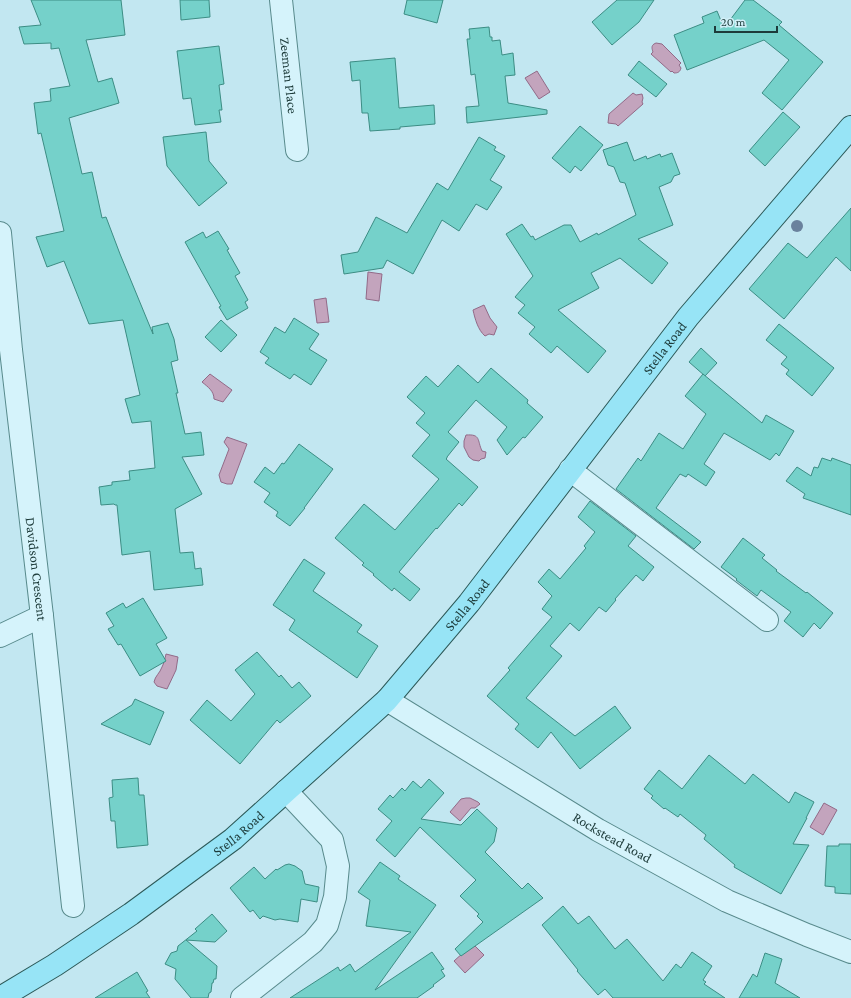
<svg xmlns="http://www.w3.org/2000/svg" width="851" height="998" font-family="'Crimson Pro',serif">
<style>
.water{fill:#c3a4bd;stroke:#926a88}
.building{fill:#75d1ca;stroke:#3c8d84}
.lines{fill:none;stroke-linecap:round;stroke-linejoin:round}
.minor-casing{stroke:#588a8c;stroke-width:24}
.major-casing{stroke:#2c5958;stroke-width:24}
.minor{stroke:#d5f3fb;stroke-width:22}
.major{stroke:#97e4f6;stroke-width:22}
.tree{fill:#6a829d}
.labels{text-anchor:middle;stroke-width:4;stroke-linejoin:round;paint-order:stroke}
.street-label{font-size:14px;fill:#1d3b3a;stroke:#d2f0f8}
</style>
<rect width="100%" height="100%" fill="#c2e7f1"/>
<g class="water">
<path d="M656,43L662,44L681,63L679,65L681,68C680,72 678,73 674,73L672,71L671,72L651,54L653,52C652,49 651,46 654,44Z"/>
<polygon points="537,71 550,92 539,99 525,78"/>
<polygon points="633,93 636,95 642,94 643,98 642,102 643,104 618,126 616,124 608,123 609,114"/>
<polygon points="368,272 382,274 379,301 366,299"/>
<polygon points="326,298 329,322 317,323 314,300"/>
<path d="M484,305L490,318L497,327L494,335L489,334L485,336C478,330 475,319 473,310Z"/>
<path d="M210,374L232,390L223,402L214,399C214,391 208,387 202,382Z"/>
<path d="M466,435C481,434 477,440 482,451L486,452L485,458L481,459L479,461L473,460L469,457L464,447V441Z"/>
<polygon points="227,437 247,444 232,484 227,484 221,482 219,475 229,449 224,442"/>
<path d="M166,654L178,657L176,670L167,689L157,686L154,682C155,676 160,673 162,667C164,663 165,659 166,654Z"/>
<polygon points="466,798 470,798 478,802 480,804 475,808 471,808 460,821 450,812 461,799"/>
<polygon points="824,803 837,810 823,835 810,827"/>
<polygon points="473,944 484,955 465,973 454,961"/>
</g>
<g class="building">
<polygon points="31,0 121,0 125,35 86,40 98,82 112,78 119,103 69,118 82,174 92,172 102,218 106,217 120,254 153,334 152,327 168,323 174,339 178,360 171,362 178,393 176,393 185,434 201,432 204,455 182,457 202,494 175,509 180,553 193,552 195,569 201,568 203,585 154,590 150,551 122,555 117,505 115,505 114,504 101,505 99,487 112,485 112,482 130,480 129,471 155,468 151,421 132,423 125,399 140,395 123,320 89,324 64,261 47,267 36,237 64,231 41,133 38,134 34,103 51,101 50,89 70,86 59,48 51,49 51,43 24,44 19,27 41,25"/>
<polygon points="180,0 209,0 210,17 181,20"/>
<polygon points="407,0 443,0 437,23 404,14"/>
<polygon points="617,0 654,0 639,22 612,45 592,22"/>
<polygon points="745,0 753,0 782,22 779,25 823,62 782,110 762,93 789,60 764,40 687,70 674,35 704,23 702,17 717,11 724,28"/>
<polygon points="489,27 490,37 492,37 492,41 500,40 502,55 513,53 515,75 505,76 508,103 547,110 547,114 467,123 466,107 479,106 475,74 471,75 467,39 470,39 469,29"/>
<polygon points="219,46 224,84 219,85 222,110 219,110 221,122 195,125 191,98 183,99 177,51"/>
<polygon points="395,58 399,108 434,105 435,124 400,127 400,129 370,131 368,113 362,113 360,80 352,81 350,62"/>
<polygon points="639,61 667,84 656,97 628,75"/>
<polygon points="783,112 800,127 765,166 749,151"/>
<polygon points="580,126 603,145 581,171 575,166 570,173 552,158"/>
<polygon points="206,132 209,161 227,183 199,206 167,166 163,137"/>
<polygon points="479,137 496,147 494,150 505,156 490,180 502,187 487,210 476,204 459,231 442,220 413,274 387,260 383,268 344,274 341,255 358,252 376,217 407,233 437,183 448,190"/>
<polygon points="627,142 634,161 646,156 647,159 660,154 661,157 672,153 680,174 674,176 671,182 659,187 673,225 638,239 668,263 652,284 620,258 591,273 599,288 558,310 606,351 588,373 557,346 551,353 529,334 535,327 518,313 525,305 515,297 533,276 506,234 522,224 531,237 533,236 535,240 564,225 571,225 580,242 597,233 598,235 636,215 625,183 620,182 614,167 608,165 603,150"/>
<polygon points="851,208 851,271 836,257 784,319 749,289 788,243 807,258"/>
<polygon points="218,231 229,249 227,250 240,273 235,276 248,300 245,302 248,308 227,320 219,307 221,306 185,242 203,232 206,238"/>
<polygon points="294,318 319,334 309,349 327,360 311,385 294,374 290,379 265,363 269,358 260,352 275,327 285,333"/>
<polygon points="221,320 237,335 221,352 205,337"/>
<polygon points="779,324 834,368 812,396 786,374 789,370 781,364 787,357 766,340"/>
<polygon points="701,348 717,363 705,376 689,362"/>
<polygon points="458,365 478,383 491,368 528,400 527,403 543,417 525,438 523,437 507,455 497,440 507,427 476,400 448,432 459,442 447,457 447,458 446,459 478,487 462,506 459,503 437,529 436,528 399,572 420,589 410,601 394,588 392,591 373,575 374,574 362,565 364,563 335,538 364,504 395,530 439,479 412,456 430,435 416,423 425,413 407,397 426,376 438,387"/>
<polygon points="703,374 762,423 766,415 794,431 779,456 776,453 770,460 724,433 704,464 715,472 706,486 688,474 686,477 680,474 656,508 701,542 694,549 616,489 638,458 641,461 659,433 683,449 706,414 685,396"/>
<polygon points="299,444 333,469 304,508 305,508 290,526 276,516 278,512 264,502 270,493 254,482 265,467 274,474 282,463 284,464"/>
<polygon points="822,458 831,461 832,458 851,465 851,515 803,498 805,494 786,481 797,467 811,476 814,467 818,468"/>
<polygon points="590,501 636,536 628,546 654,567 643,581 636,575 615,599 616,600 606,612 599,607 579,631 570,623 550,646 562,656 526,698 575,736 615,706 631,728 580,769 551,732 538,748 515,729 519,724 487,696 510,670 508,668 552,617 542,609 552,596 538,582 549,569 560,579 586,548 584,546 595,532 578,517"/>
<polygon points="743,538 765,555 762,558 777,570 776,571 806,593 807,592 833,613 820,629 814,623 803,637 784,621 791,612 761,590 757,596 736,580 737,579 721,567"/>
<polygon points="304,559 325,573 313,591 362,625 357,632 378,646 357,678 289,630 295,620 273,605"/>
<polygon points="143,598 167,638 156,644 166,661 140,676 121,644 118,645 108,629 114,626 106,613 123,603 126,608"/>
<polygon points="257,652 279,677 281,675 292,688 299,682 311,696 280,723 277,720 240,764 190,720 207,700 231,721 255,694 235,670"/>
<polygon points="135,699 164,712 150,745 101,724 132,705"/>
<polygon points="709,755 745,784 753,774 789,803 795,792 814,802 806,818 807,818 793,844 809,845 781,894 734,867 735,865 704,839 706,835 680,814 678,817 665,808 664,809 651,798 653,796 644,789 659,770 682,789"/>
<polygon points="138,778 139,795 144,795 148,845 117,848 115,821 111,821 109,798 113,797 112,780"/>
<polygon points="429,779 444,793 421,819 461,825 477,809 497,828 494,842 485,852 522,889 528,883 543,898 461,956 455,949 483,922 477,916 479,914 460,896 476,880 420,827 395,857 376,840 392,821 378,809 390,795 393,798 402,788 405,791 413,781 421,788"/>
<polygon points="839,844 851,844 851,894 835,893 835,887 825,886 827,846 839,846"/>
<polygon points="380,862 400,876 398,879 436,905 375,990 432,952 444,969 441,970 445,976 433,985 434,986 417,998 290,998 338,967 340,971 350,964 355,972 411,932 366,926 370,900 358,892"/>
<polygon points="289,864 295,866 302,871 305,884 319,887 317,902 301,899 298,922 280,919 275,920 263,916 260,919 253,910 250,912 230,888 254,867 265,879 276,869 277,870 285,865"/>
<polygon points="563,906 578,924 589,916 615,949 627,939 663,981 676,964 681,968 692,952 712,966 703,980 706,982 704,984 725,998 613,998 605,989 598,995 577,971 578,970 542,925"/>
<polygon points="212,914 227,931 215,942 186,940 217,966 216,979 214,979 213,983 212,983 211,992 209,993 208,998 191,998 175,979 176,969 165,964 171,953 177,951 178,946 197,931 195,929"/>
<polygon points="765,953 782,959 775,983 800,998 739,998 753,974 757,977"/>
<polygon points="137,972 148,991 146,992 150,998 95,998"/>
</g>
<g class="lines">
<g class="minor-casing">
<g id="minor">
<path id="s1" d="M281,0L297,150"/>
<path id="s2" d="M0,233L11,350L42,616L73,906"/>
<polyline points="570,470 767,620"/>
<polyline points="0,636 42,616"/>
<path id="s3" d="M387,700L598,830L727,901L807,935L851,952"/>
<polyline points="242,998 313,942 327,925 335,897 338,866 332,840 286,791"/>
</g>
</g>
<g class="major-casing">
<g id="major">
<path id="s4" d="M0,998L55,965L131,914L233,839L387,700L469,603L688,317L851,127"/>
</g>
</g>
<use href="#minor" class="minor"/>
<use href="#major" class="major"/>
</g>
<circle class="tree" cx="797" cy="226" r="6"/>
<g class="labels">
<g class="street-label">
<text dy="5" stroke="none"><textPath href="#s1" startOffset="76">Zeeman Place</textPath></text>
<text dy="5" stroke="none"><textPath href="#s4" startOffset="938">Stella Road</textPath></text>
<text dy="5" stroke="none"><textPath href="#s2" startOffset="338">Davidson Crescent</textPath></text>
<text dy="5" stroke="none"><textPath href="#s4" startOffset="614">Stella Road</textPath></text>
<text dy="5" stroke="none"><textPath href="#s4" startOffset="290">Stella Road</textPath></text>
<text dy="5" stroke="none"><textPath href="#s3" startOffset="264">Rockstead Road</textPath></text>
</g>
</g>
<path d="M715 26v6h62v-6" fill="none" stroke="#1d3b3a" stroke-width="2"/>
<text x="721" y="26" font-size="12" fill="#1d3b3a" stroke="#d2f0f8" stroke-width="3" paint-order="stroke">20 m</text>
</svg>
